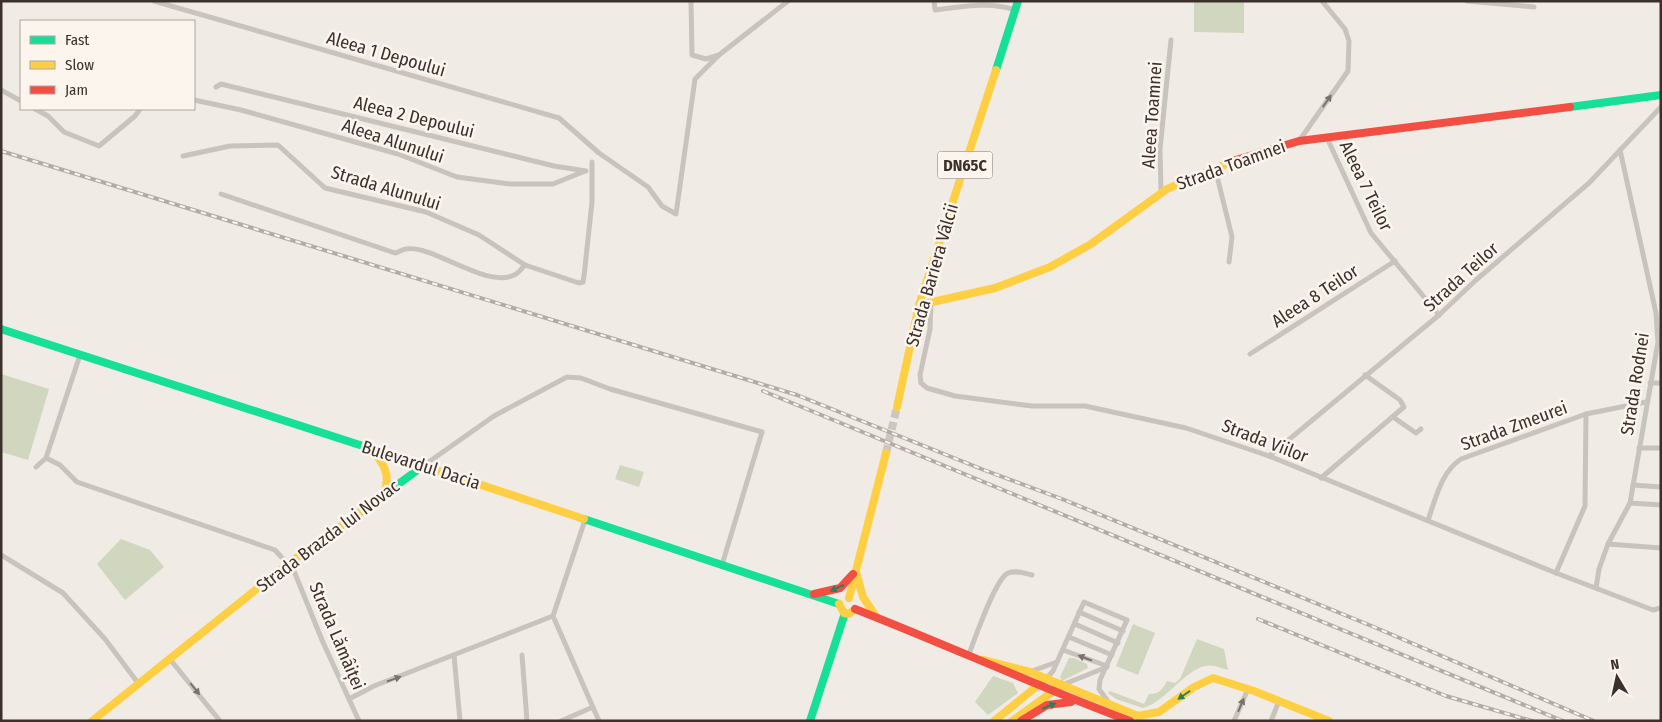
<svg xmlns="http://www.w3.org/2000/svg" width="1662" height="722" font-family="'Fira Sans Condensed',sans-serif">
<style>
.green{fill:#d1d6bf}
.lines{fill:none;stroke-linecap:round;stroke-linejoin:round}
.primary-tunnel{stroke:#ccc6c0;stroke-width:8;stroke-dasharray:8 4;stroke-linecap:butt}
.street{stroke:#c9c3be;stroke-width:5}
.fast{stroke:#16e098;stroke-width:8}
.slow{stroke:#ffcf43;stroke-width:8}
.jam{stroke:#f24e42;stroke-width:8}
.rail-casing{stroke:#b1aca8;stroke-width:4}
.rail{stroke:#fbf5ee;stroke-width:2;stroke-dasharray:5.5;stroke-linecap:butt}
.oneway{fill:#7b726d}
.oneway2{fill:#2a7f5c}
.labels{text-anchor:middle;stroke-width:5;stroke-linejoin:round;paint-order:stroke}
.shield{fill:#fbf5ee;stroke:#756b66;stroke-width:1}
.shield-label{font-size:16px;font-weight:bold;fill:#3b302b}
.street-label{font-size:18px;fill:#3b302b;stroke:#fbf5ee}
</style>
<rect width="100%" height="100%" fill="#f0ebe5"/>
<g class="green">
<polygon points="1194,1 1244,1 1244,33 1194,32"/>
<polygon points="1,374 49,389 28,460 1,452"/>
<polygon points="620,465 644,472 639,487 615,479"/>
<polygon points="121,539 150,550 164,567 125,600 97,564"/>
<polygon points="1133,624 1155,633 1138,675 1116,666"/>
<path d="M1197,639L1224,649L1228,670C1221,668 1213,664 1205,666C1185,670 1165,702 1143,708L1116,699L1108,693L1110,691L1144,704L1149,694C1158,695 1163,689 1167,681L1175,683L1180,679Z"/>
<polygon points="1069,658 1074,658 1087,664 1088,668 1062,681 1060,677"/>
<polygon points="993,676 1013,683 1018,693 988,715 975,702"/>
</g>
<g class="lines">
<polyline class="primary-tunnel" points="886,453 897,407"/>
<g class="street">
<polyline points="154,1 559,118 599,153 648,187 662,206 676,214 695,79 719,55"/>
<polyline points="691,1 692,55 706,59 719,55 788,1"/>
<path d="M934,1L935,10C962,7 989,1 1015,10"/>
<polyline points="1467,1 1534,7"/>
<polyline points="216,87 221,84 554,166 586,171"/>
<polyline points="1,90 21,101"/>
<polyline points="194,100 241,110 398,154 457,177 510,184 553,184 585,171"/>
<polyline points="35,109 48,116 64,132 99,146 135,116 140,109"/>
<polyline points="1327,138 1371,233 1439,315"/>
<polyline points="1299,141 1348,71 1349,41 1345,29 1322,1"/>
<polyline points="183,156 230,146 278,145 325,188 426,212 479,235 525,265 579,283 583,282 584,276 592,202 592,162"/>
<polyline points="1215,168 1232,237 1229,262"/>
<polyline points="1161,192 1160,149 1171,40"/>
<path d="M221,194L395,253C399,252 403,249 406,249C432,244 486,289 514,275C518,274 522,268 525,265"/>
<polyline points="931,303 930,329 920,375 921,383 927,388 955,396 1032,406 1085,406 1186,428 1269,456 1556,573 1653,610 1661,608"/>
<polyline points="1250,354 1395,261"/>
<polyline points="1650,383 1661,383"/>
<polyline points="1393,417 1416,433 1421,429"/>
<polyline points="1639,448 1661,448"/>
<polyline points="1269,456 1439,315 1476,280 1589,183 1661,107"/>
<polyline points="46,458 60,465 77,482 275,550 294,571 322,640 359,721"/>
<polyline points="423,466 494,416 567,377 581,378 610,389 762,432 722,565"/>
<polyline points="36,467 46,458 80,355"/>
<polyline points="1321,478 1404,407 1400,400 1365,375"/>
<polyline points="1633,485 1661,487"/>
<polyline points="1630,503 1661,505"/>
<polyline points="585,520 553,616 599,721"/>
<path d="M1428,520C1436,498 1441,472 1461,459L1586,414L1646,402"/>
<polyline points="1608,544 1661,548"/>
<polyline points="1,555 63,593 105,639 138,683"/>
<polyline points="1556,573 1585,506 1586,414"/>
<polyline points="1596,588 1599,569 1608,544 1630,503 1658,342 1656,313 1620,150"/>
<polyline points="1079,612 1123,631"/>
<polyline points="1075,624 1118,643"/>
<polyline points="1069,637 1112,655"/>
<polyline points="1063,650 1107,666"/>
<path d="M969,654C975,639 995,579 1008,573C1016,570 1024,573 1032,575"/>
<polyline points="454,655 460,721"/>
<polyline points="522,655 527,721"/>
<polyline points="169,658 220,721"/>
<polyline points="1032,671 1057,662"/>
<polyline points="1047,678 1053,671 1084,602 1127,620 1100,680 1099,689 1109,703"/>
<polyline points="1062,685 1107,667"/>
<polyline points="349,699 374,686 553,616"/>
<polyline points="561,721 593,707"/>
<polyline points="1234,721 1248,689"/>
<polyline points="1271,721 1279,701"/>
</g>
<g class="fast">
<polyline points="996,70 1018,1"/>
<polyline points="1570,107 1661,95"/>
<polyline points="1,329 400,458"/>
<polyline points="359,513 423,466"/>
<polyline points="584,519 839,604"/>
<polyline points="810,721 845,613"/>
</g>
<g class="slow">
<polyline points="919,305 995,288 1050,267 1091,244 1167,189 1236,160"/>
<polyline points="897,407 919,305 996,70"/>
<path d="M371,449C384,463 391,475 384,494"/>
<polyline points="400,458 584,519"/>
<polyline points="856,572 863,597 877,618"/>
<polyline points="849,598 886,453"/>
<polyline points="839,604 844,613 849,614 855,609"/>
<polyline points="983,660 1030,672 1138,716 1159,712 1194,687 1213,678 1254,691 1329,721"/>
<polyline points="92,721 288,564 359,513"/>
<polyline points="994,721 1047,678"/>
<polyline points="1012,721 1062,685"/>
</g>
<g class="jam">
<polyline points="1236,160 1299,141 1570,107"/>
<polyline points="814,594 840,588 853,574"/>
<path d="M855,609C947,645 1037,686 1130,721"/>
<polyline points="1021,721 1047,705 1071,702"/>
</g>
<g class="rail-casing">
<g id="rail">
<polyline points="1,151 797,395 984,470 1062,499 1374,627 1594,721"/>
<polyline points="763,391 1563,721"/>
<polyline points="1258,619 1446,696 1532,721"/>
</g>
</g>
<use href="#rail" class="rail"/>
</g>
<defs><path id="oneway-solid" d="M-6-.8H1V-3.2L6.5 0L1 3.2V.8H-6Z" transform="scale(1.25)"/></defs>
<g class="oneway">
<use href="#oneway-solid" transform="translate(1327 101) rotate(-55)"/>
<use href="#oneway-solid" transform="translate(1085 658) rotate(-159)"/>
<use href="#oneway-solid" transform="translate(394 679) rotate(-19)"/>
<use href="#oneway-solid" transform="translate(195 689) rotate(51)"/>
<use href="#oneway-solid" transform="translate(1241 705) rotate(-67)"/>
</g>
<g class="oneway2">
<use href="#oneway-solid" transform="translate(837 588) rotate(155)"/>
<use href="#oneway-solid" transform="translate(1184 695) rotate(145)"/>
<use href="#oneway-solid" transform="translate(1049 706) rotate(-22)"/>
</g>
<g class="labels">
<rect class="shield" x="937.5" y="151.5" width="55" height="27" rx="4"/>
<g class="shield-label">
<text x="965" y="171">DN65C</text>
</g>
<g class="street-label">
<text transform="translate(386 54) rotate(16)" y="6">Aleea 1 Depoului</text>
<text transform="translate(1152 115) rotate(-86)" y="6">Aleea Toamnei</text>
<text transform="translate(414 117) rotate(14)" y="6">Aleea 2 Depoului</text>
<text transform="translate(393 141) rotate(18)" y="6">Aleea Alunului</text>
<text transform="translate(1231 165) rotate(-20)" y="6">Strada Toamnei</text>
<text transform="translate(1366 186) rotate(64)" y="6">Aleea 7 Teilor</text>
<text transform="translate(386 188) rotate(17)" y="6">Strada Alunului</text>
<text transform="translate(932 275) rotate(-74)" y="6">Strada Bariera Vâlcii</text>
<text transform="translate(1461 277) rotate(-42)" y="6">Strada Teilor</text>
<text transform="translate(1315 296) rotate(-33)" y="6">Aleea 8 Teilor</text>
<text transform="translate(1635 384) rotate(-81)" y="6">Strada Rodnei</text>
<text transform="translate(1514 426) rotate(-20)" y="6">Strada Zmeurei</text>
<text transform="translate(1265 441) rotate(21)" y="6">Strada Viilor</text>
<text transform="translate(421 465) rotate(18)" y="6">Bulevardul Dacia</text>
<text transform="translate(328 536) rotate(-37)" y="6">Strada Brazda lui Novac</text>
<text transform="translate(337 636) rotate(67)" y="6">Strada Lămâiței</text>
</g>
</g>
<rect width="1662" height="722" fill="none" stroke="#3b302b" stroke-width="5"/>
<rect x="20" y="20" width="175" height="90" fill="#fbf5ee" stroke="#aea6a0"/>
<rect x="30" y="36" width="25" height="8" fill="#16e098" stroke="#aea6a0"/>
<text x="65" y="45" font-size="15" fill="#3b302b">Fast</text>
<rect x="30" y="61" width="25" height="8" fill="#ffcf43" stroke="#aea6a0"/>
<text x="65" y="70" font-size="15" fill="#3b302b">Slow</text>
<rect x="30" y="86" width="25" height="8" fill="#f24e42" stroke="#aea6a0"/>
<text x="65" y="95" font-size="15" fill="#3b302b">Jam</text>
<g transform="translate(1617 677) rotate(351)" stroke="#fbf5ee" stroke-width="4" paint-order="stroke">
<path d="M0-4L9 19L0 12L-9 19Z" fill="#3b302b"/>
<text y="-8" font-size="14" font-weight="bold" text-anchor="middle" fill="#3b302b">N</text>
</g>
</svg>
